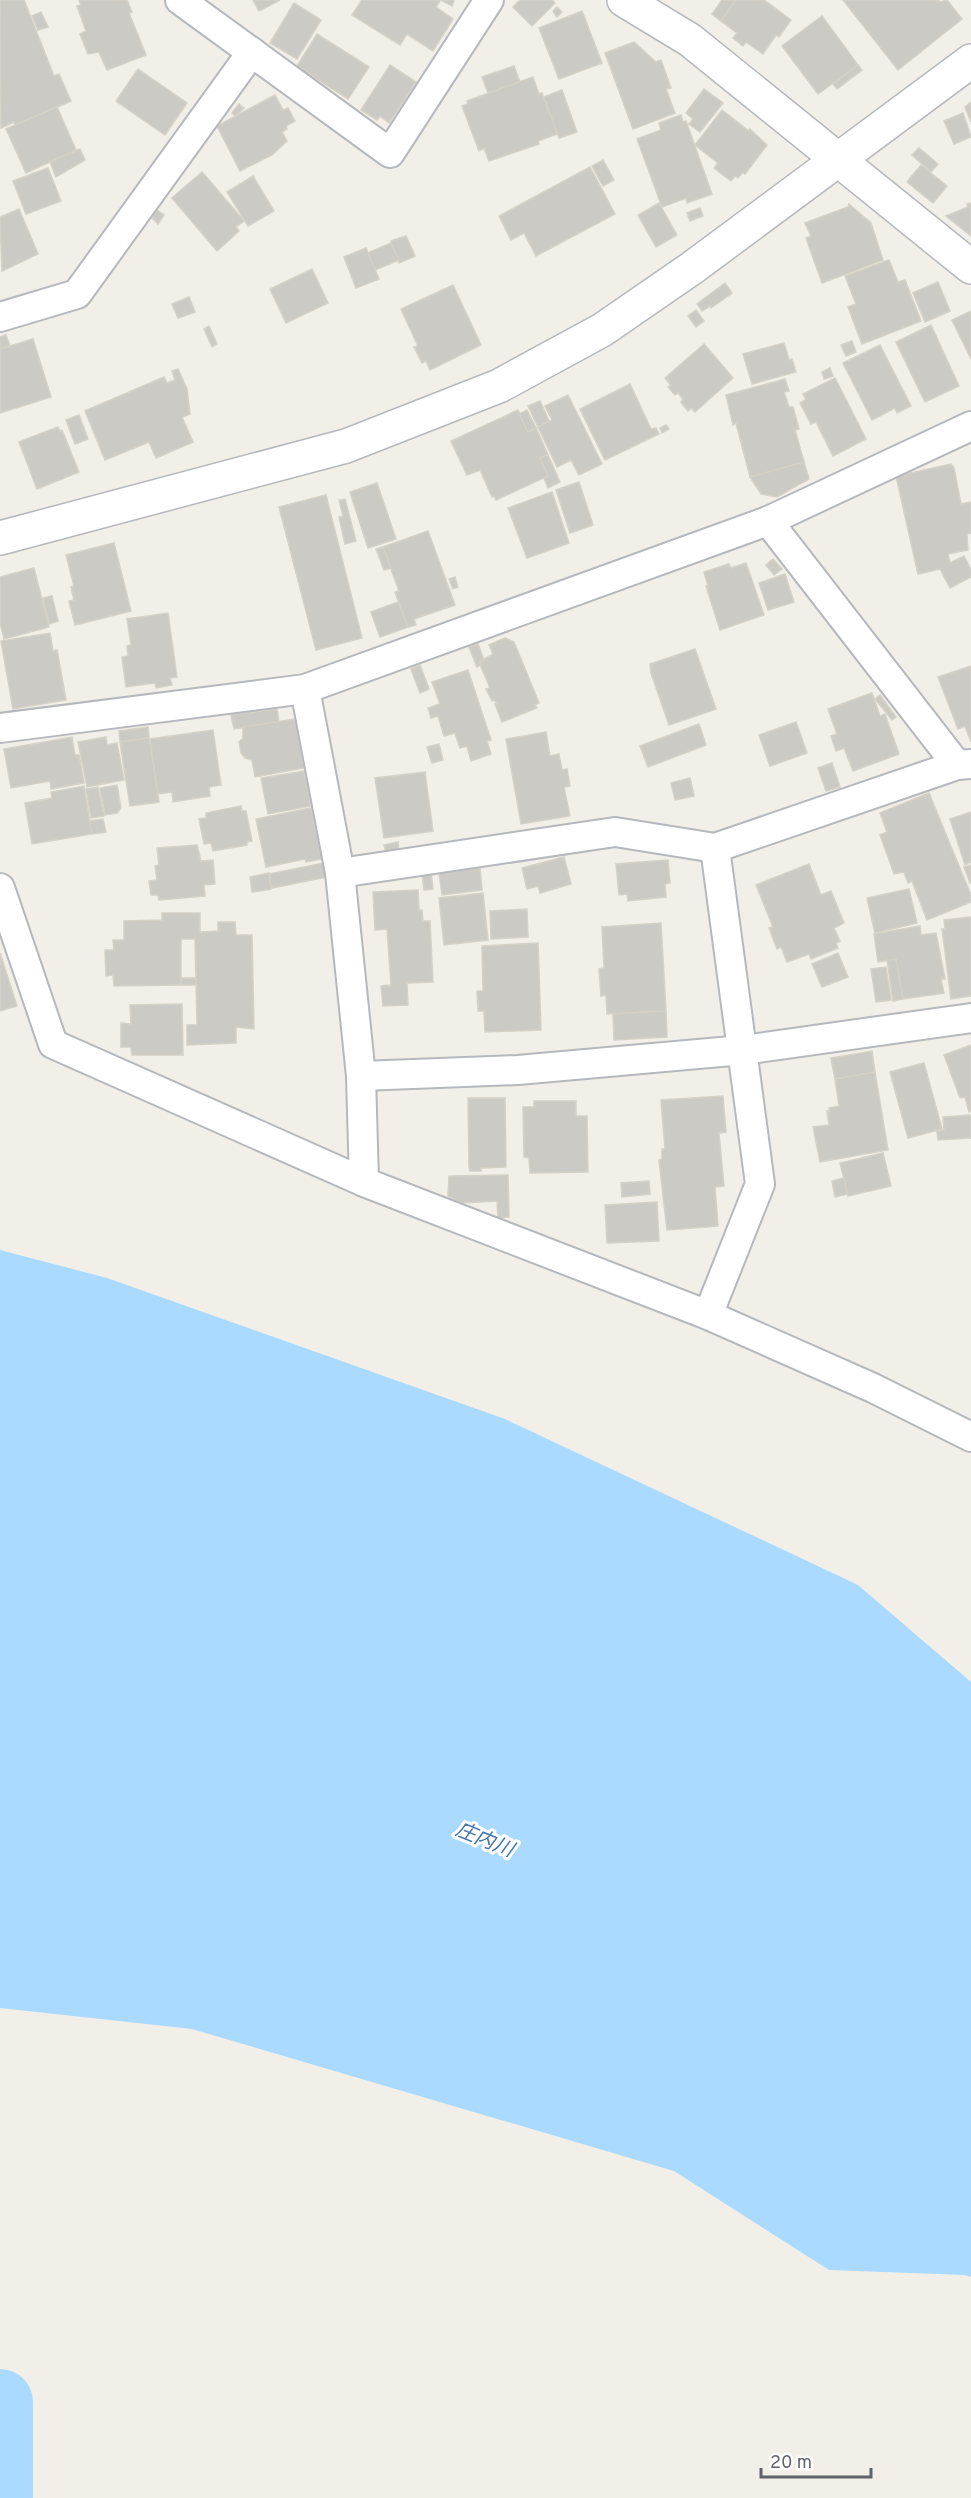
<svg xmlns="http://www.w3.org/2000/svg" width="971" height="2498" font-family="Overpass,'Noto Sans JP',sans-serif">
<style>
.water{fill:#aadaff}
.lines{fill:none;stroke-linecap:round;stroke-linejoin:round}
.river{stroke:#aadaff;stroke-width:66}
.building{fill:#cccac5;stroke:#d6d1c6;stroke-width:1.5}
.minor-casing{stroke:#b5b8bc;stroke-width:32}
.tertiary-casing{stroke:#b5b8bc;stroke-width:36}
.minor{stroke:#fff;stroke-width:28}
.tertiary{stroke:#fff;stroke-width:33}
.labels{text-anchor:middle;stroke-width:6;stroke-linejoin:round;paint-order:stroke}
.water-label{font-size:20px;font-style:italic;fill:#4174aa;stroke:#fff}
</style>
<rect width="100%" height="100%" fill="#f1efe8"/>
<polygon class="water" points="0,1250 107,1278 505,1419 858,1585 971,1682 971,2277 965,2275 829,2270 674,2171 192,2029 0,2008"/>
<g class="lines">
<polyline class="river" points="0,2402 0,2495"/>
</g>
<g class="building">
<polygon points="0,0 24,0 54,76 59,74 71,101 15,125 14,122 1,128"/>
<polygon points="79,0 127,0 132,12 129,13 146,55 107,70 99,52 88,54 80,34 86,31 77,6 81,5"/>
<polygon points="253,0 280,0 259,11"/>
<polygon points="362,0 438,0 440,1 436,7 453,19 433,51 407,34 400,45 352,15"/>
<polygon points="441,0 453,0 454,1 452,6"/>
<polygon points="520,0 552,0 555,3 532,26 513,7"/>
<polygon points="722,0 736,0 721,21 712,14"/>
<polygon points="736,0 764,0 791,20 779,37 776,35 763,54 746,42 743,46 733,38 737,33 721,21"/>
<polygon points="843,0 938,0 940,2 947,0 962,19 898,70"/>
<polygon points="294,3 321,20 297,59 270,43"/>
<polygon points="557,7 562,12 557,17 553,11"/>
<polygon points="582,11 602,63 559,79 539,28"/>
<polygon points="41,12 48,27 38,30 32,16"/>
<polygon points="822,16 858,65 818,94 782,46"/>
<polygon points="317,34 369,67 348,99 297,66"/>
<polygon points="634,42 656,62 661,60 671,88 666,89 675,113 633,129 605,53"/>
<polygon points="390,65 416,82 389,123 380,116 377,120 361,110"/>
<polygon points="858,65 862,70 837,89 833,84"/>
<polygon points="514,66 520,82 488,93 482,77"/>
<polygon points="138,69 187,103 165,135 116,101"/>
<polygon points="533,77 539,94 542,93 557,134 538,141 539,144 489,161 484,148 479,151 462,106 468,104 467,101"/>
<polygon points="704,89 723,103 700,132 689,124 693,119 686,113"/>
<polygon points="562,90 577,132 559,138 544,97"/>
<polygon points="275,95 283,110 288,108 295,121 286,126 287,129 282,132 287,141 272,155 240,171 217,126"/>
<polygon points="971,102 971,122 965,107"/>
<polygon points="239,104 244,108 235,116 232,113"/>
<polygon points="57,107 76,150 26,173 6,129"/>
<polygon points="722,110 749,131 750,129 767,145 745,174 743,172 738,178 735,176 731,181 714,168 718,163 695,145"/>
<polygon points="963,113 971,137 954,144 944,121"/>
<polygon points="681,115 683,122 686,121 712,194 687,203 686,198 662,207 637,139 661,130 659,123"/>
<polygon points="919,148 938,164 931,172 912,155"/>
<polygon points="80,149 85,160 56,177 50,162"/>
<polygon points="603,160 614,180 603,186 592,166"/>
<polygon points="921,165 947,186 933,203 907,182"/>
<polygon points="590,167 615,214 536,256 524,233 511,240 499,216"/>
<polygon points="48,168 61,201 26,214 13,181"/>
<polygon points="202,172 244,221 236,227 239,231 217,251 172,198"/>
<polygon points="253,176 274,211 248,226 227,192"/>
<polygon points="659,203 677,235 656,247 638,215"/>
<polygon points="971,203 971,236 946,216 968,207 967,204"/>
<polygon points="849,204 871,223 883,260 822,283 806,238 811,236 805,223 848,207"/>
<polygon points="700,208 703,216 690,221 687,213"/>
<polygon points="19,209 38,254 2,271 0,217"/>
<polygon points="157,210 164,215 158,224 152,218"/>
<polygon points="406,236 415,256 399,263 391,241"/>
<polygon points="391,243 399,260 375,270 368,253"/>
<polygon points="366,248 379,279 356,288 344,257"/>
<polygon points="889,260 898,282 905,280 921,321 862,344 848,307 856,304 845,276"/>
<polygon points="312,269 328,303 286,323 270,289"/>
<polygon points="938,282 950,311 925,322 913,293"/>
<polygon points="725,283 732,293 711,308 710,306 702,311 697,304"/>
<polygon points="453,285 481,345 430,370 426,361 422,363 414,347 418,346 401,309"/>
<polygon points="189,297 195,312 178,318 172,304"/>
<polygon points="696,310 704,321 696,327 688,316"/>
<polygon points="971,311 971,359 952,320"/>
<polygon points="931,325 959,386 925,402 896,342"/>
<polygon points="209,326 217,344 212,347 204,329"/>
<polygon points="6,335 10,346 0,349 0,337"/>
<polygon points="33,339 51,397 0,413 0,349"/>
<polygon points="852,341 856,352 846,356 841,345"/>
<polygon points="784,343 789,360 792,359 796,372 752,384 743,354"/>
<polygon points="704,344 733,378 695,412 691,408 688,411 681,402 683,399 678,393 675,395 668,387 671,385 665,378"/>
<polygon points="880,345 911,406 897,413 895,408 872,420 843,363"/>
<polygon points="830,368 833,376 824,379 822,372"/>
<polygon points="178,369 187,389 190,414 182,417 193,442 156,458 149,442 105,460 85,411 164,377 167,383 175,380 172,371"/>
<polygon points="835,378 866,439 833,456 816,422 811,424 800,403 806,399 803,394"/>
<polygon points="785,379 789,391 784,392 789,407 793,407 799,429 795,430 804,462 750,477 736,423 733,425 726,395"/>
<polygon points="630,384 651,429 656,428 659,434 605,460 580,409"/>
<polygon points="568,395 602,464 579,475 571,460 557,467 538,427 552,420 545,406"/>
<polygon points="540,401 549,421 538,427 528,406"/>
<polygon points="518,410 528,432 536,428 548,455 540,458 548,476 496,500 494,496 492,497 480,470 467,475 451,441"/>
<polygon points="527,410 536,428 528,432 519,414"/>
<polygon points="79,415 88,439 75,444 66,420"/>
<polygon points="666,425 669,429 662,433 660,428"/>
<polygon points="58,427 60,431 62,430 79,472 37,489 19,442"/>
<polygon points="548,455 560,482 548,488 544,478 548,476 540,458"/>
<polygon points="804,462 809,479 777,497 761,494 750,477"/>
<polygon points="951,464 954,468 961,504 971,502 971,533 967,534 968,550 948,554 950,563 964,556 971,570 971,577 950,588 940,569 918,574 896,476"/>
<polygon points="579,482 593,525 570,533 556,490"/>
<polygon points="377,483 396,539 368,548 350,492"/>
<polygon points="552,492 569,543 527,558 508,508"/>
<polygon points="326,495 362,638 316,650 279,507"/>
<polygon points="345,499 356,541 345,544 339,517 343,516 339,500"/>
<polygon points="428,531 455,605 414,619 416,625 408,627 395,592 399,591 383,547"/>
<polygon points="114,543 131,611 75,625 69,601 74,600 71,587 74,586 66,555"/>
<polygon points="383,547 391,568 384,570 376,549"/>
<polygon points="773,559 782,569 774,575 766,565"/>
<polygon points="746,563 764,615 720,630 706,586 708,586 704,572 729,564 731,568"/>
<polygon points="34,568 49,627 4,639 0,622 0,577"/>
<polygon points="785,574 794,602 768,610 759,583"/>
<polygon points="455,577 458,587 453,589 449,579"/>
<polygon points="52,596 58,621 49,624 43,598"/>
<polygon points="398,602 408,627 380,637 371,612"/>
<polygon points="168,613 177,677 170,678 172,685 156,688 155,683 126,687 122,657 128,656 127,646 131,645 127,619"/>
<polygon points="50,633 53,651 57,650 66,700 13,709 1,641"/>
<polygon points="505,638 514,642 539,703 535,705 537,708 502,722 495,704 497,704 494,700 492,701 486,689 490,688 479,662 493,654 489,645"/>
<polygon points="478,644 484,660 479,662 480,665 477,667 469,647"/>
<polygon points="695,649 716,709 669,725 651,673 650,664"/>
<polygon points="420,665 429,689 420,693 411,669"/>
<polygon points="971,666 971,742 965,726 958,729 938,677"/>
<polygon points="468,670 491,740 487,741 491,754 471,761 467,746 460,748 455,733 444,736 438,716 431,718 428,708 440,704 432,682"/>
<polygon points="872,693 880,716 885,714 899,754 853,771 844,748 836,751 831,736 837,734 828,709"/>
<polygon points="880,695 896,717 892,720 875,699"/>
<polygon points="277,709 279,722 234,729 231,715"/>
<polygon points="295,719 304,768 255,777 252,760 245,758 241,753 239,742 243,738 243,727"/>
<polygon points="796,722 807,753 770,766 759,735"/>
<polygon points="699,724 706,745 648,767 640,746"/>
<polygon points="148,727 149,738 120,742 119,731"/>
<polygon points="213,730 221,785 209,787 210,796 173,802 172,792 158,794 150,739"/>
<polygon points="546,732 550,756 559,754 562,770 567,769 570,786 564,787 570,816 521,824 506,739"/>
<polygon points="72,737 75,755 79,755 84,783 51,789 50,781 11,788 4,749"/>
<polygon points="106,737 107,745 117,743 124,780 87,787 78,742"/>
<polygon points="149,738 159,802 130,806 120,742"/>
<polygon points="439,744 443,760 432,763 427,747"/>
<polygon points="832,763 840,787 826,791 818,768"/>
<polygon points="304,771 311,806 268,814 261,778"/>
<polygon points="425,772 433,831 384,838 375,778"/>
<polygon points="690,778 694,796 675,800 671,783"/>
<polygon points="117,785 121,808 117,813 105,815 100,788"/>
<polygon points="84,786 92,834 32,844 25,803 52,798 51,792"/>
<polygon points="98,787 104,816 91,818 86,789"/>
<polygon points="929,793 971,895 971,902 927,920 912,881 908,883 904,872 894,874 880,835 887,832 880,813"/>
<polygon points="241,806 242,811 246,811 252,841 247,842 247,845 213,851 211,843 204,844 199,819 206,818 206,813"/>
<polygon points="311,808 322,859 306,862 305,859 266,867 256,819"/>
<polygon points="971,812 971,862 965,865 950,819"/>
<polygon points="103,819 106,832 92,834 90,821"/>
<polygon points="398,842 399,850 386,853 384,845"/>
<polygon points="197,845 201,861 213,860 215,884 204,885 205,896 159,900 158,895 151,895 149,881 157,880 155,866 159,865 157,848"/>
<polygon points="564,857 571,884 540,893 538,886 527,889 522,868"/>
<polygon points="668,860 670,883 665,884 666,897 628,901 627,894 619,895 616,864"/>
<polygon points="324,863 327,877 272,888 269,874"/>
<polygon points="809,864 821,895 831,891 844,923 834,928 840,941 836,943 838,948 811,959 809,954 787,962 781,947 777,949 769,928 773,927 756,885"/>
<polygon points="971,865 971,883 970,883 964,867"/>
<polygon points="480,868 482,890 442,895 439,873"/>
<polygon points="431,872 433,889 424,890 422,873"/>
<polygon points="269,873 271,889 252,892 250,877"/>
<polygon points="909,889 917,923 875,933 867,898"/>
<polygon points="418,890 419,910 422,910 423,921 430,921 433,982 407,983 408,1005 383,1006 381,986 391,985 387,929 375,930 373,892"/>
<polygon points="483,893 488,940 444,945 439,898"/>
<polygon points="527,909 528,937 491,939 490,911"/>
<polygon points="162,913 200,913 200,932 218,931 218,922 235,922 236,935 252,935 254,1029 236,1027 236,1043 187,1045 187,1025 197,1025 195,939 181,939 181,985 114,986 113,975 106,976 105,950 114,950 113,940 124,940 124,921 162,920"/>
<polygon points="971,917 971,996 951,999 942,929 945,929 944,920"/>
<polygon points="661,923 666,1011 607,1014 606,995 601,996 599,969 604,968 602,927"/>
<polygon points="920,926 921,935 936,933 945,979 941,979 944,993 903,999 896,959 878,962 874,934"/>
<polygon points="538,943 541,1030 485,1032 484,1011 478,1011 477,991 483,991 482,946"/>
<polygon points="0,953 17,1006 0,1011"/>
<polygon points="838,953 848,977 822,987 812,964"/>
<polygon points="896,959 903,999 893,1001 887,960"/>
<polygon points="886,967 891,1000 876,1002 871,969"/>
<rect x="181" y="978" width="15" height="7"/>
<polygon points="182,1004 183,1055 132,1055 131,1047 121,1047 121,1023 131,1024 130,1005"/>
<polygon points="666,1011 667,1037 614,1040 613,1014"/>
<polygon points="971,1045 971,1111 969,1112 965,1097 960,1098 944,1055"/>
<polygon points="872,1051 875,1072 835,1079 831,1058"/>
<polygon points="924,1063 942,1129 908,1138 890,1072"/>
<polygon points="875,1072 888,1150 820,1162 813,1127 829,1125 827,1111 830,1111 829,1108 839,1106 835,1079"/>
<polygon points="723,1096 726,1132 719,1133 724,1186 715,1187 718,1226 667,1230 659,1160 662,1159 662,1149 665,1149 661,1100"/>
<polygon points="468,1098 505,1098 506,1167 481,1168 481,1171 470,1171 469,1167"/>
<polygon points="534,1101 576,1101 576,1116 587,1116 588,1172 530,1173 529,1158 524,1157 523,1107 534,1107"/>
<polygon points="971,1115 971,1138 938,1140 937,1131 944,1130 943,1117"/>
<polygon points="883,1153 891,1186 848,1196 840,1163"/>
<polygon points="508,1175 509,1217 498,1218 497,1201 461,1203 448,1196 449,1176"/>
<polygon points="844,1178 847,1194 835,1197 832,1181"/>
<polygon points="649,1181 650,1194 622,1197 621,1183"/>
<polygon points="657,1202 659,1241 607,1243 605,1205"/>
</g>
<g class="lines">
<g class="minor-casing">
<g id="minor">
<polyline points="180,0 390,153 489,0"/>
<polyline points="0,317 77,294 252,52"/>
<polyline points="768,521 957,765"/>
<polyline points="305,689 340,873 361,1076 364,1182 708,1315 873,1388 971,1437"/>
<polyline points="0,728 305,689 768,521 971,426"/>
<polyline points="340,873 615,832 715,848 957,765 971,764"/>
<polyline points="0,888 53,1044 364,1182"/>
<polyline points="361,1076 518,1070 743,1050 971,1018"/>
<polyline points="708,1315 760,1184 715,848"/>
</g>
</g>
<g class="tertiary-casing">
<g id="tertiary">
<polyline points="624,0 690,40 971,267"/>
<polyline points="0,538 346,446 499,386 602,330 692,268 971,61"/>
</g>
</g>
<use href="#minor" class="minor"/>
<use href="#tertiary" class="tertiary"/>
</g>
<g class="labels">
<g class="water-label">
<text transform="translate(485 1839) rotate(22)" y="7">庄内川</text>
</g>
</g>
<path d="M761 2468v9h110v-9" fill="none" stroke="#5f6368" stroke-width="3"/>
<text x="770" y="2468" font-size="18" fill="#5f6368" stroke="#ffffff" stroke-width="4.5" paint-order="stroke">20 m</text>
</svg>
